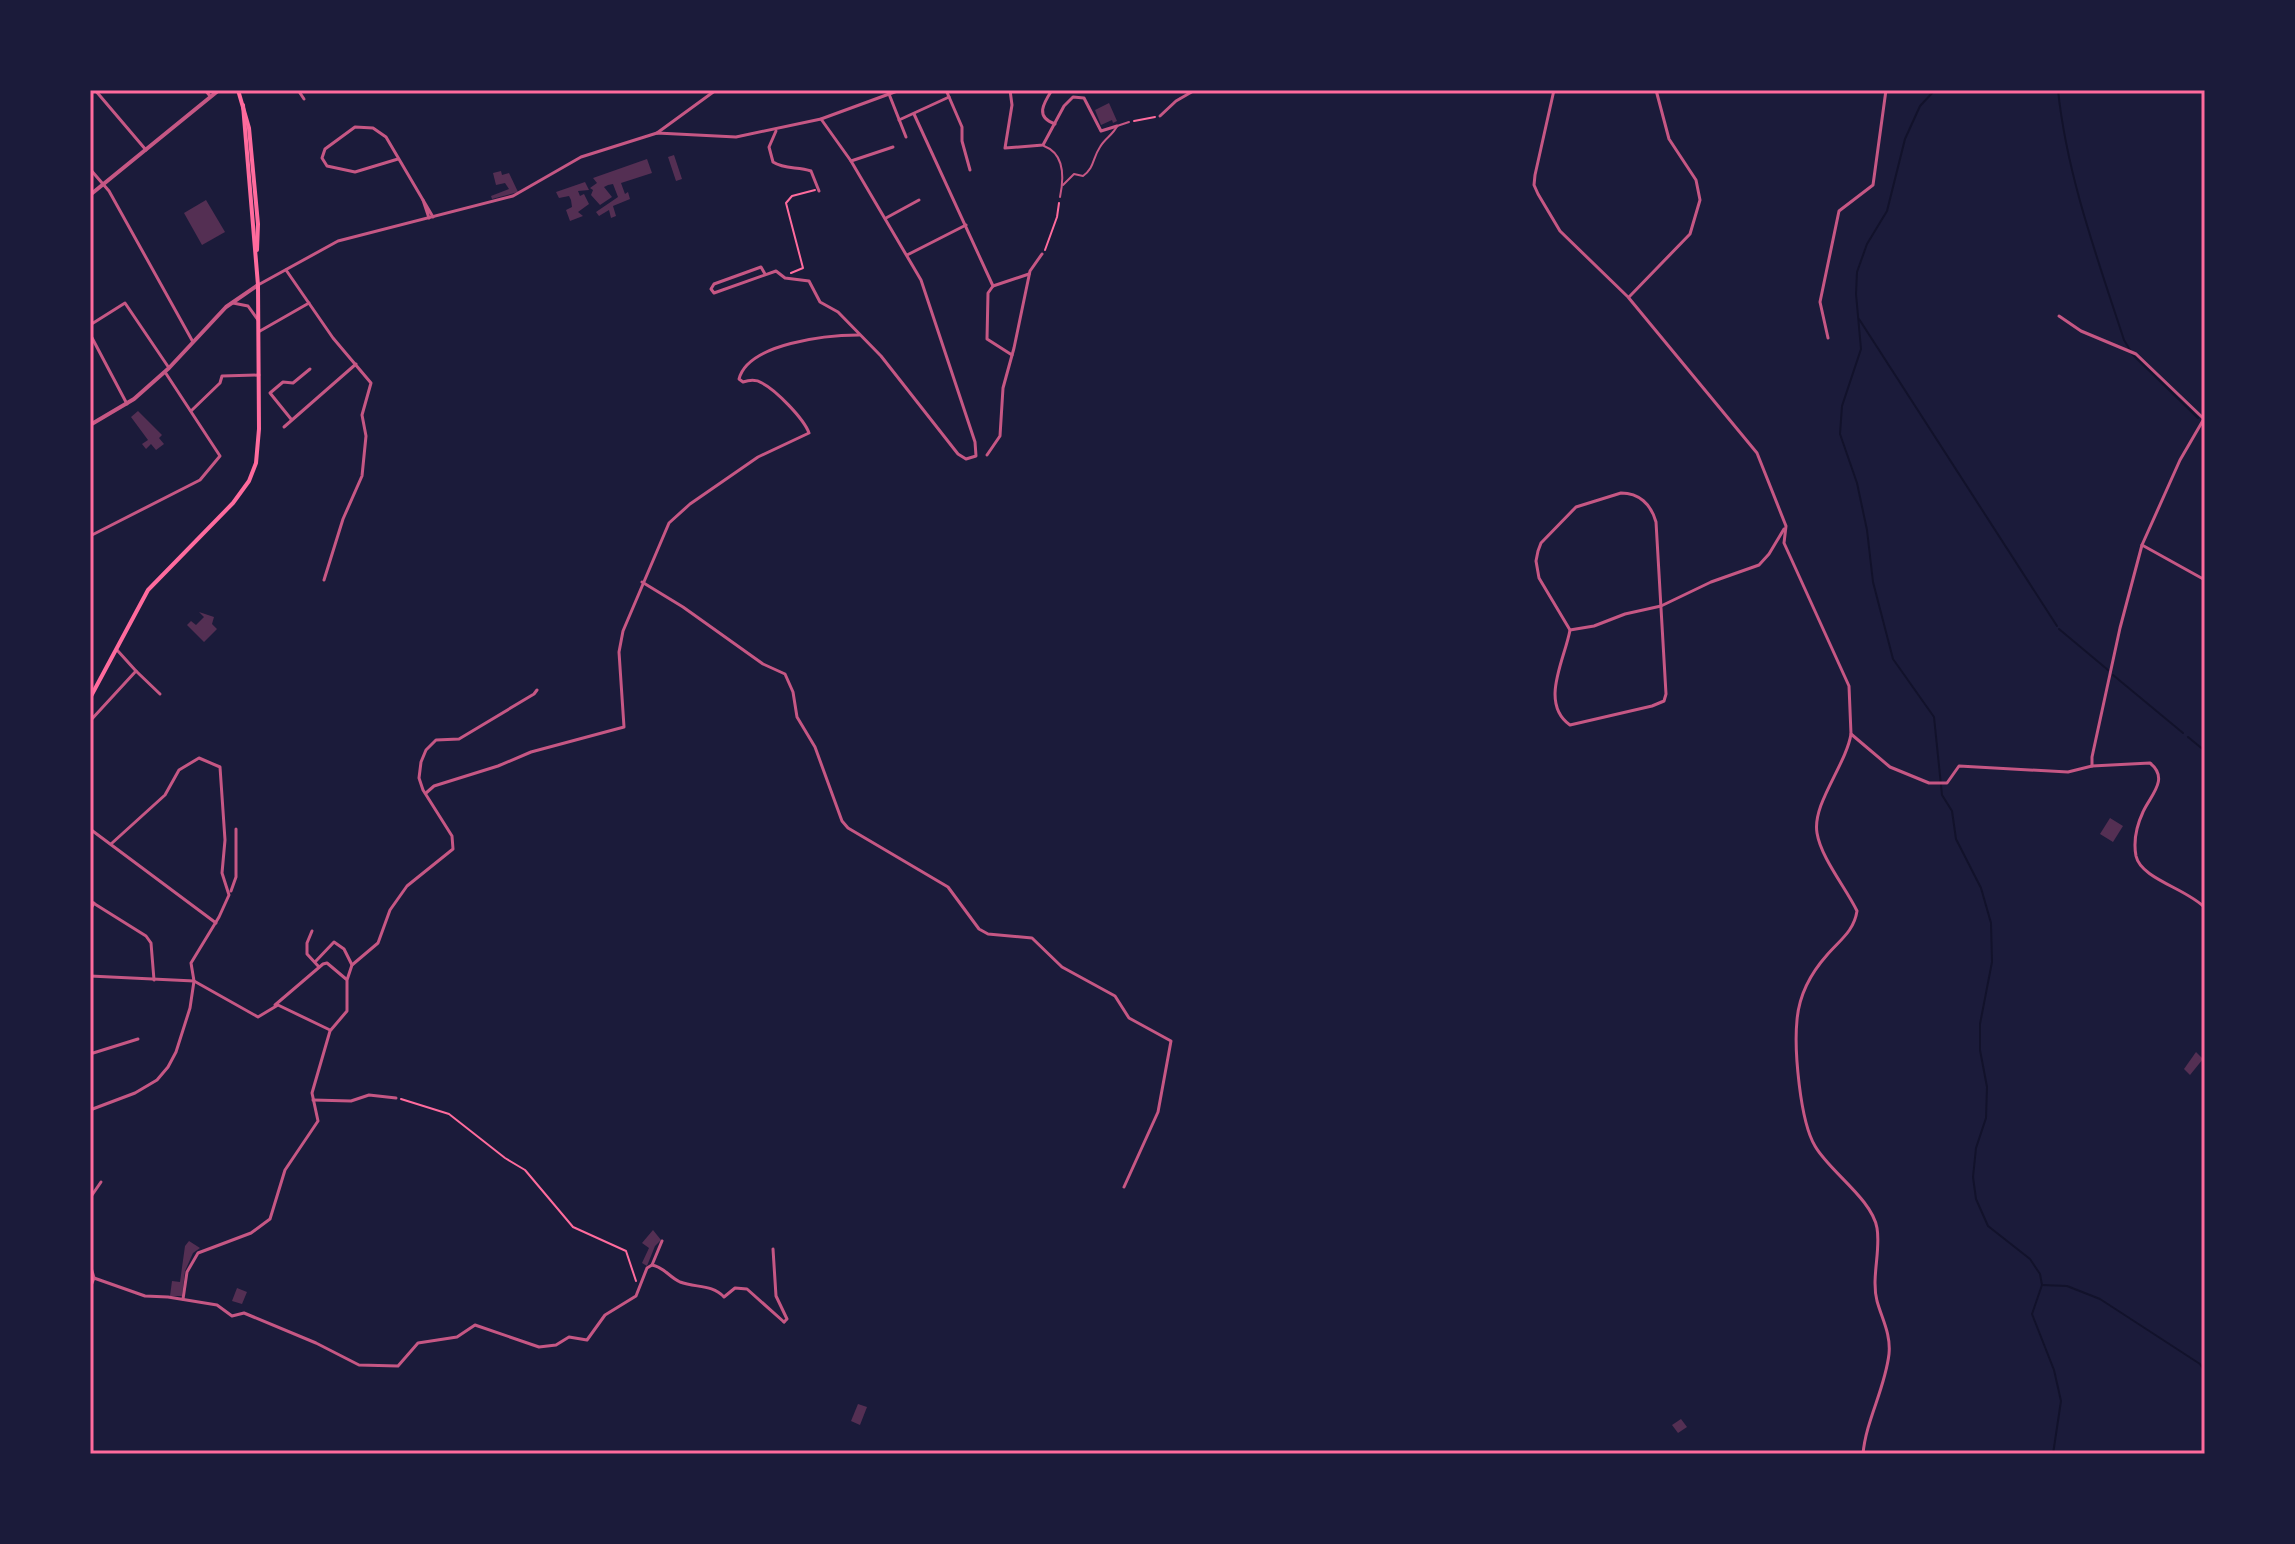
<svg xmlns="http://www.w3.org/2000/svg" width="2295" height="1544" font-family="'Asap Condensed',sans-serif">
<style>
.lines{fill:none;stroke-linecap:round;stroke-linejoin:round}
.stream{stroke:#12122b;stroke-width:2}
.building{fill:#542f53}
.path{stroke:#ff6b9d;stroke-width:2}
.service{stroke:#c65784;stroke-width:2}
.minor{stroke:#c65784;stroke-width:3}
.tertiary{stroke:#c65784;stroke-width:4}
.secondary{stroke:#ff6b9d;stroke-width:4}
.neatline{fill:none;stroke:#ff6b9d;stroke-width:3}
</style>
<rect width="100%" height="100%" fill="#1b1b3a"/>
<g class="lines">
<g class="stream">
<polyline points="1935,90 1920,106 1905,139 1887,211 1867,244 1857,272 1856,294 1861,349 1842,406 1840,434 1857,483 1867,530 1873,582 1893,659 1934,717 1942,795 1952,811 1956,839 1981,888 1991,923 1992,962 1980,1024 1980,1050 1987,1087 1986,1118 1976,1148 1973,1177 1976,1199 1988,1226 2030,1259 2040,1274 2042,1285 2032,1314 2054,1370 2061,1401 2053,1454"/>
<path d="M2058,90C2067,176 2097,257 2124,340L2133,355L2198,418"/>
<polyline points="1859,319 2057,626"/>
<polyline points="2059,629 2108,670"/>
<polyline points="2113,675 2183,733"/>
<polyline points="2188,737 2205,751"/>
<polyline points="2042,1285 2067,1286 2100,1299 2200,1364 2205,1372"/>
</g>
</g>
<g class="building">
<polygon points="1109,103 1117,121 1113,123 1112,120 1101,125 1095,110"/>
<polygon points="674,155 682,179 676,181 668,157"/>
<polygon points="647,159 652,173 621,183 625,194 628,192 630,199 613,206 616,216 611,218 609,210 599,216 596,212 618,197 613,184 608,185 604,187 612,197 600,205 591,195 593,190 590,188 597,183 593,178"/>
<polygon points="501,171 502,175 509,173 518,192 492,199 491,196 509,189 505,183 496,185 493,173"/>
<polygon points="585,182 589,190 578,191 580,196 584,194 589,204 578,212 583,216 570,221 566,210 572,207 571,200 569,196 559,198 556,192"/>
<polygon points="206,200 225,232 202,245 184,213"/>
<polygon points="138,411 162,435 159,438 164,444 156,450 151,444 146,449 142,444 148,440 131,417"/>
<polygon points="199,612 214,617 212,624 217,629 204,642 187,625 191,621 196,625 204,617"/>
<polygon points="2110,818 2123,826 2113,842 2100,834"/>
<polygon points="2196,1052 2203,1059 2190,1075 2184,1069"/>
<polygon points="653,1230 661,1240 655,1246 647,1266 642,1263 649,1248 642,1243"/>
<polygon points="189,1241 200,1248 193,1253 185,1271 182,1296 170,1296 172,1281 180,1282 185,1246"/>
<polygon points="237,1288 247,1292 242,1304 232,1301"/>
<polygon points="858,1404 867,1407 860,1425 851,1421"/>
<polygon points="1681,1419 1687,1427 1678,1433 1672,1425"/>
</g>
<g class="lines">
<g class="path">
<polyline points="1134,121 1155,117"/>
<polyline points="1045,250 1057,217 1059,203"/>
<polyline points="791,273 803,268 786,203 792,196 815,190"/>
<polyline points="401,1099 449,1114 505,1158 525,1170 573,1227 626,1251 636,1281"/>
</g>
<g class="service">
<path d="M1044,146C1065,154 1064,178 1060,197"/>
<path d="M1063,185L1074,174L1083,176C1095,167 1092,159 1100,147C1105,138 1113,135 1117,126L1129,122"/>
</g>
<g class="minor">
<polyline points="95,90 146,150"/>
<polyline points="205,90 210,96"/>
<polyline points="298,90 304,99"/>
<polyline points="946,90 962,127 962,141 970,170"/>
<polyline points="1010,90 1012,105 1005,148 1043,145 1064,106 1073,97 1084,98 1101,131 1117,126"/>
<path d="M1052,90C1043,104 1035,117 1055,124"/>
<path d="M1554,90L1535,175L1534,185L1538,194L1560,231L1628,297L1757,453L1786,526L1784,543L1849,686L1851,734L1890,767L1929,783H1947L1959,766L2068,772L2092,766L2150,763C2170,779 2150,796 2143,812C2136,827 2133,840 2136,856C2141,879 2188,889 2205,908"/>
<polyline points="889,94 906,137"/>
<polyline points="914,114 993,286 988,293 987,339 1012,355"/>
<polyline points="1160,116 1176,101 1195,90"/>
<polyline points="899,120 949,97"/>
<path d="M776,131L769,147L773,162C785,170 798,166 811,171L819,191"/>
<polyline points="657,133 716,90"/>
<polyline points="398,159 355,172 327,166 322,158 325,149 355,127 373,128 386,137 423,200"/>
<polyline points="851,161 893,147"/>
<polyline points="90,169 109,191 193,342"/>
<polyline points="429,218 423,200 433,217"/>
<polyline points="886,218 919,200"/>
<polyline points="907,255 966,225"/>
<polyline points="286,270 333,338 371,383 362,415 366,436 362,476 343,519 324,580"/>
<polyline points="765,274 761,267 714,284 711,289 714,293 776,271 785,278 809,281 820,302 838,312 881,356 958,454 966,459 976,456 975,442 921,280 851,161 821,119"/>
<polyline points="258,285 338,241 513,196 581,157 657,133 736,137 821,119 900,90"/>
<polyline points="993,286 1029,274"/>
<polyline points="1629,297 1690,234 1700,200 1696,180 1669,139 1656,90"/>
<polyline points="233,303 248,306 258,320"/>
<polyline points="2059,316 2081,331 2136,354 2203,418"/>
<polyline points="90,325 125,303 169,368"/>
<polyline points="260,331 309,303"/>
<polyline points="90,334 127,404"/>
<polyline points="1828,338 1820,302 1839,211 1873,185 1886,90"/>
<polyline points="191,411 220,383 222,376 259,375"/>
<polyline points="291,419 270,393 283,382 293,383 310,369"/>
<polyline points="284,427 356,364"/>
<polyline points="987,455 1000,436 1003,388 1014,348 1030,271 1042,254"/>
<path d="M1621,493C1639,493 1651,504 1656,522L1666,694L1664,701L1652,706L1570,725C1539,703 1565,659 1570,630L1539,578L1536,561L1538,551L1541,543L1576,507Z"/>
<polyline points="90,536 200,480 220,456 165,372"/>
<polyline points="2142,545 2205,580"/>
<polyline points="642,582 683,607 763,664 785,674 793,692 797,717 815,747 842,821 848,828 948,887 979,929 988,934 1032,938 1062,967 1115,996 1129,1018 1171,1041 1158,1112 1124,1187"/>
<polyline points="1570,630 1594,626 1625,614 1661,606 1711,582 1759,565 1769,554 1784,529"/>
<polyline points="117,650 136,671"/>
<polyline points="90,721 136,671 160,694"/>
<path d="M1851,734C1846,765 1812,804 1817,833C1821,858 1846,888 1857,911C1854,931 1840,940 1827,955C1811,973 1799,996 1797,1020C1794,1050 1800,1121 1815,1146C1829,1171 1872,1199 1877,1228C1881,1251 1871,1277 1877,1301C1882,1319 1891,1334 1889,1354C1885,1389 1866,1420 1863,1454"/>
<polyline points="2092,766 2092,757 2120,628 2142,545 2180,460 2205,417"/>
<path d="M426,793L434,786L498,766L531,752L624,727L619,652L623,631L669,523L690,504L758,457L809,433C804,419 776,390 762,383C756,379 749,380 743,382L739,379C748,343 828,335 859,335"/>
<polyline points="90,829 216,923"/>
<polyline points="231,891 236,877 236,829"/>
<polyline points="90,901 146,936 151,943 154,980"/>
<polyline points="90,910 94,903"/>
<polyline points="312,931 307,943 307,954 319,967"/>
<polyline points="315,962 334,942 344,949 352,965"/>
<polyline points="90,976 194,981 258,1017 278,1005 330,1030"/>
<polyline points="275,1005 323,964 327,963 346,979"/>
<polyline points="90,1054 138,1039"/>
<polyline points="313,1100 351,1101 369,1095 396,1098"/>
<polyline points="90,1110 135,1093 157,1080 168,1067 176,1052 190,1008 194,981 191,963 219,917 229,895 222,873 225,840 220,767 199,758 179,770 165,795 111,844"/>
<polyline points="90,1198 101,1182"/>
<polyline points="773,1249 776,1296 787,1319 784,1322"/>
<polyline points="90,1264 94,1278"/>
<path d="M652,1265C664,1267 669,1277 680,1282C696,1288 712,1284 724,1297L735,1288L747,1289L784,1322"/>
<polyline points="94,1278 145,1296 168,1297 217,1305 232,1316 244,1313 316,1343 359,1365 398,1366 418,1343 457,1337 475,1325 539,1347 556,1345 569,1337 587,1340 605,1315 636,1296 647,1268 652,1265 662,1241"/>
<polyline points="90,1288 94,1278"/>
<polyline points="183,1299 187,1272 198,1253 251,1233 270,1219 285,1170 318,1121 312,1093 330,1031 347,1011 347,980 352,965 378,943 390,910 407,886 453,849 452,836 423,790 419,778 421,762 426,750 436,740 459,739 534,694 537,690"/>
</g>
<g class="tertiary">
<polyline points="90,195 219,90"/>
<polyline points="90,425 134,399 169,368 226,307 258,285"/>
</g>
<g class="secondary">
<polyline points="238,90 249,128 258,224 257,250"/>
<polyline points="90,698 148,590 233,503 249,481 256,463 259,429 258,285 243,105"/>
</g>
</g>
<rect width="2295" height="1544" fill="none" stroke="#1b1b3a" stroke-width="184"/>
<rect x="92" y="92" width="2111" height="1360" class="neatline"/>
</svg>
